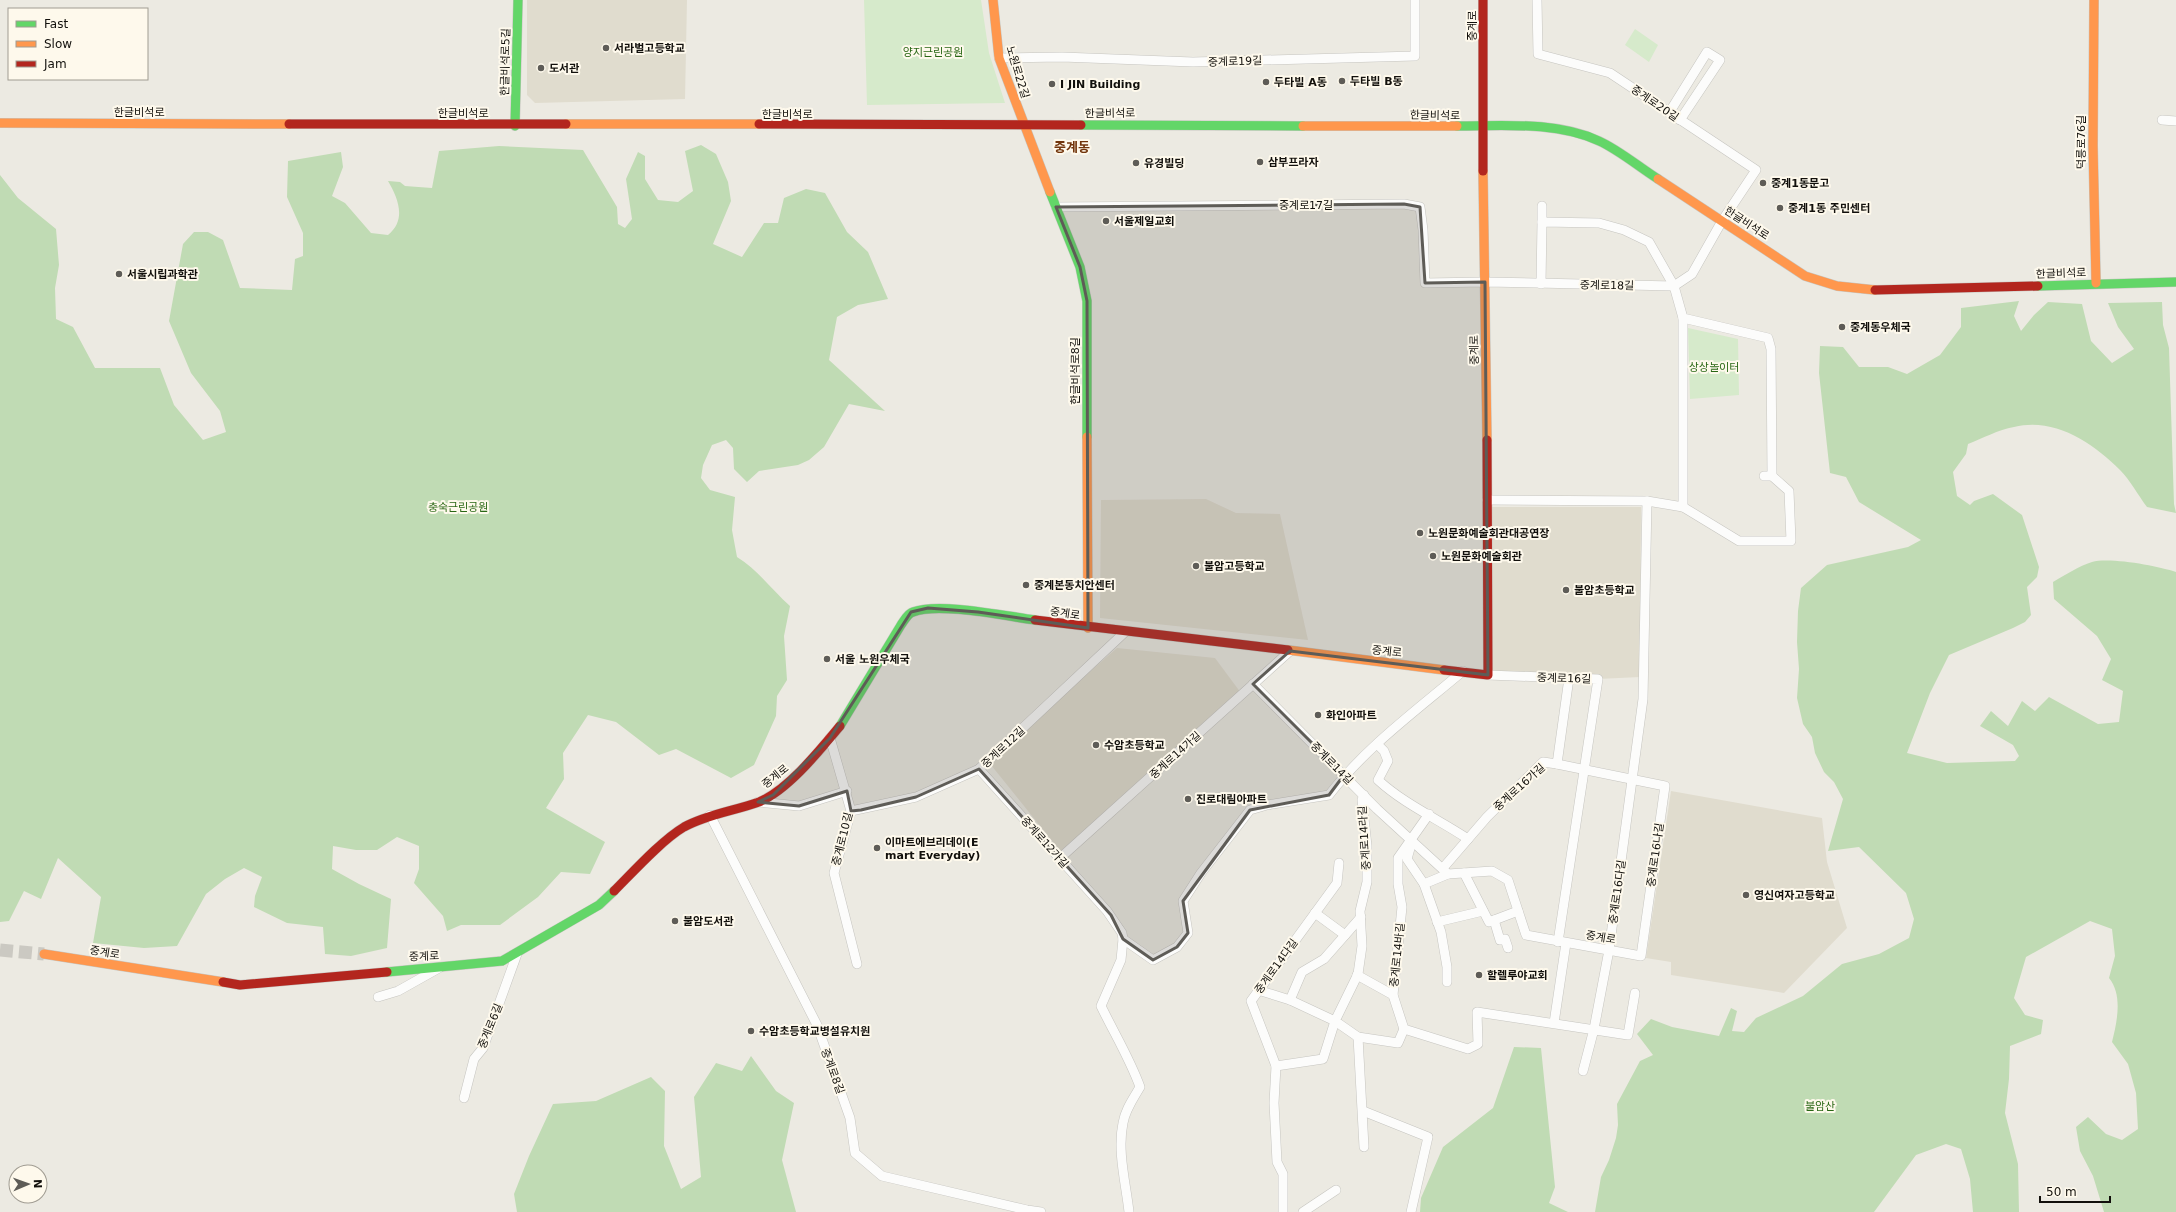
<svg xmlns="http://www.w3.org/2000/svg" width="2176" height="1212" font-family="'DejaVu Sans','Noto Sans KR',sans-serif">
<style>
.built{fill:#e0dcce}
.green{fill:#d6eacb}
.forest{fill:#c0dbb4}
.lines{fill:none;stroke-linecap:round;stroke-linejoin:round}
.secondary-tunnel{stroke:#cbc9c2;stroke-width:13;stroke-dasharray:13 6;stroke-linecap:butt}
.street-casing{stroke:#c6c5c0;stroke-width:10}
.fast-casing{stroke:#c6c5c0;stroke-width:10}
.slow-casing{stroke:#c6c5c0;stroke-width:10}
.jam-casing{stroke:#c6c5c0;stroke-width:10}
.street{stroke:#fcfcfb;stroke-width:9}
.fast{stroke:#63d668;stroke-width:9}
.slow{stroke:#ff974d;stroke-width:9}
.jam{stroke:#b3261e;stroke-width:9}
.marked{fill:#5e5c57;fill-opacity:0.2;stroke:#5e5c57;stroke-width:3;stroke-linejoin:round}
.poi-dot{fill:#5e5c57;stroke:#fef9ec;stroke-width:1.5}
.labels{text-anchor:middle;stroke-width:4;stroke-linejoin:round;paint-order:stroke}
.street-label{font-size:11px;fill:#12100c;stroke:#fef9ec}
.poi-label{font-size:11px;font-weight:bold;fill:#12100c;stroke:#fef9ec;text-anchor:start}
.park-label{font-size:11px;fill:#296714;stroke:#fef9ec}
.quarter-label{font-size:13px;font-weight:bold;fill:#72350c;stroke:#fef9ec}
</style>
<rect width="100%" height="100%" fill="#eceae2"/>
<g class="built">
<polygon points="527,0 687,0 685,99 535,103 527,95"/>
<polygon points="1206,499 1236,513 1280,514 1308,640 1100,618 1101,500"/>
<polygon points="1492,507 1641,507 1640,677 1598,679 1492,672"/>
<polygon points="1117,648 1215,658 1241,693 1061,852 991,765 1029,725"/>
<polygon points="1671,791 1822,818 1827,862 1847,928 1784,993 1671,975 1671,962 1646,958"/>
</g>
<g class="green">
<polygon points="864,0 981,0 989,53 1005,103 867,105"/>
<polygon points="1635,29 1658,45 1649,62 1625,45"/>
<polygon points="1688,328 1738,339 1739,395 1690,399"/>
</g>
<g class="forest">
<path d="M701,145L716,154L728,182L731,201L713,244L742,257L764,223H778L784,198L806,189L825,193L847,232L868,252L888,299L858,305L837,317L829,360L885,411L849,404L824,447L809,460L798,465L759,471L747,482L734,469L733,448L726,440L712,445L703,465L701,478L710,490L735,497L732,530L737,557C758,570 772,590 790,606L784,636L787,680L777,696L776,716L754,765L731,778L676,749L659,755L616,722L588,715L563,753L564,779L546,808L605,842L590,874L561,872L538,897L500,925H461L447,931L443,916L414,883L419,869V846L397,837L377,850H356L333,846L332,869L359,884L391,899L387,948L351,956L325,954L323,927L287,923L254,907L255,896L262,877L244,868L225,879L206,894L177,946L144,948L93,943L101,897L58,858L41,899L24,891L9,921L0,922V175L18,198L56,229L59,265L55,288L56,319L73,327L95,368H160L174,405L203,440L226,432L220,411L191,373L169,321L183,244L194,232H208L223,240L240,288L292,290L295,259L303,256V233L287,197L288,161L341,152L343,167L332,196L345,203L371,233L388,235C407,220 398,198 388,181L400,182L405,186L432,188L439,151L499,146L583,150L617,207L618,224L625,228L632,219L626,179L638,152L645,156V179L658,200L678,202L693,191L685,151Z"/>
<path d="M2019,301L2014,316L2021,331L2034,315L2048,302L2082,304L2091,341L2112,363L2134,349L2118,327L2108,303L2162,302L2163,325L2169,348L2174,504L2176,513L2147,507C2138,495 2130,480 2120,470C2092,442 2054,417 2014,427C1998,430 1983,438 1968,444L1966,454L1953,472L1957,496L1970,505L1974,501L1993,494L2022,515L2039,567L2037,577L2027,587L2031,615L2025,622L2013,628L1949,655L1930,693L1907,753L1947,763L2015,761L2019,756L2013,745L1980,726L1991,711L2008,726L2022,701L2035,711L2049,697L2098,724L2119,722L2123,691L2102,680L2111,659L2097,636L2054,599L2053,582C2065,575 2079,566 2092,562C2110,557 2158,566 2176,572V1212H2104L2093,1176L2080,1151L2076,1127L2088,1117L2106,1134L2122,1140L2138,1129L2136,1093L2128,1064L2112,1042C2117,1022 2123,995 2109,978L2115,956L2112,929L2090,921L2026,957L2014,998L2025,1015L2043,1020L2041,1034L2010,1046L2009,1079L2005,1113L2018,1164L2019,1212H1973L1970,1179L1961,1149L1946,1144L1916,1155L1874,1212H1595L1601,1177L1609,1160L1616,1138L1618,1125L1617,1104L1640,1061L1653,1055L1637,1034L1651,1019L1672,1027L1719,1036L1731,1008L1737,1011L1732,1031L1744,1032L1756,1018L1803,996L1842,964L1879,954L1909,938L1914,919L1906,893L1859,847L1828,851L1843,799L1834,782L1824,772L1815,753L1812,737L1803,724L1797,698L1799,669L1797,642L1798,611L1801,588L1827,565L1908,547L1921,540L1859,502L1846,477L1830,473L1819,373L1820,346L1843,347L1859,367H1888L1907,374L1940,355L1961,327V308Z"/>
<polygon points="1514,1047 1541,1048 1555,1187 1549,1203 1568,1212 1420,1212 1421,1198 1443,1147 1493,1108"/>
<polygon points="751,1056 776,1091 794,1103 782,1160 796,1212 517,1212 514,1194 529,1156 553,1104 596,1101 651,1077 665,1091 664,1146 681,1189 701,1177 694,1097 716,1063 742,1071"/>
</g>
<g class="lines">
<polyline class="secondary-tunnel" points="0,950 44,954"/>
<g class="street-casing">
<g id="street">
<polyline points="999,58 1062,57 1193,62 1415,56 1415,0"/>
<polyline points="1669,113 1707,52 1720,60 1680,120"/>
<polyline points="2162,120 2176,121"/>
<polyline points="1542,206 1542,222"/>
<polyline points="1056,207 1404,204 1420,207 1423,230 1425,283 1485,282 1674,286 1692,274 1722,221 1756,170 1610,73 1538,54 1537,0"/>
<polyline points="1541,284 1542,222 1599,223 1624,230 1649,242 1674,286 1683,318 1768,338 1771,349 1772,476"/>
<polyline points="1487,500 1647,501 1643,699 1609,950 1594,1029 1583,1071"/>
<polyline points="1647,501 1683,507 1739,541 1791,541 1789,491 1772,476 1764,476"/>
<polyline points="1683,507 1683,318"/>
<polyline points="1488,675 1598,679 1558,942"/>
<polyline points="1253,684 1377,809 1448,874 1492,871 1508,880 1526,935 1641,956 1665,786 1557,764"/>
<polyline points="830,738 851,811 834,873 857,964"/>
<path d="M1377,744L1384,751L1388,761L1378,780C1404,804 1438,819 1468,839"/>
<path d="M979,769L1107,911L1122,933L1123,939L1121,960L1101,1006C1114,1033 1130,1059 1140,1087C1133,1099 1125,1110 1123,1123C1117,1151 1126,1184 1129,1212"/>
<polyline points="1364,795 1362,800 1367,846 1367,882 1360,911 1362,946 1358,974 1335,1021 1358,1037 1398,1043 1404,1029"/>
<polyline points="758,802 799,806 847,791"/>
<polyline points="851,811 916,797 979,769 1125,632"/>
<polyline points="1429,814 1398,858 1398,884 1402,907 1393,995 1404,1029 1468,1049 1478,1044 1477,1012 1628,1035 1635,993"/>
<polyline points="710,815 817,1025 850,1118 855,1153 882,1176 1027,1210 1041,1212"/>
<polyline points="1411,845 1407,859 1424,884 1441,932 1447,967 1447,982"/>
<polyline points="1059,859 1290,651"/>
<polyline points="1443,868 1487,817 1543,762 1557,764 1569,678"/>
<polyline points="1464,873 1489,922 1518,911"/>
<polyline points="1424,884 1448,874"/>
<polyline points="1315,913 1345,935"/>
<polyline points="1494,920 1500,940 1505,939 1508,948"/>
<polyline points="1437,922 1483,911"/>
<path d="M1123,939L1153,960L1177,947L1188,933L1183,901L1201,873L1250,810L1267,805L1329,795C1366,747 1417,710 1463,671"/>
<polyline points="1357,975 1393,995"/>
<polyline points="1258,990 1290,1000 1335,1021 1323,1059 1276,1066"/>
<polyline points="378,997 398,991 439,968"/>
<polyline points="1290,1000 1302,972 1324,959 1361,917"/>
<polyline points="1554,1023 1566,943"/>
<polyline points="1358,1037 1364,1147"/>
<polyline points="464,1098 474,1059 483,1048 517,954"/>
<polyline points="1363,1111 1428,1137 1411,1212"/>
<polyline points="1283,1212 1283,1174 1277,1162 1274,1103 1276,1066 1251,1001 1337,883 1339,863"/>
<polyline points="1303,1212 1336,1190"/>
</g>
</g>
<g class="fast-casing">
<g id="fast">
<polyline points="1081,125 1303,126"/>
<polyline points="515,126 518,0"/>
<path d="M1457,126C1503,126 1556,121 1599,141C1619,150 1639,167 1658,179"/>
<polyline points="1050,192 1080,267 1087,301 1087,437"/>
<polyline points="2038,286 2176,282"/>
<path d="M840,726L901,625C904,621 908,613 913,612C939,602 1005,616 1035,620"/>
<polyline points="387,972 502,961 599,905 614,891"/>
</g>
</g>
<g class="slow-casing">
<g id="slow">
<polyline points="993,0 999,58 1050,192"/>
<polyline points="2094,0 2093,145 2096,283"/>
<polyline points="0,123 289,124"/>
<polyline points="566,124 759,124"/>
<polyline points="1303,126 1457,126"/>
<polyline points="1483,171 1487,440"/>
<polyline points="1658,179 1805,276 1837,286 1875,290"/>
<polyline points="1087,437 1088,628"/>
<polyline points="1288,650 1444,670"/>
<polyline points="44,954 223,982"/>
</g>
</g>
<g class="jam-casing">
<g id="jam">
<polyline points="289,124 566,124"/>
<polyline points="759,124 1081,125"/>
<polyline points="1483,171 1483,0"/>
<polyline points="1875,290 2038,286"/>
<polyline points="1035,620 1288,650"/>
<polyline points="1444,670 1488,675 1487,440"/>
<path d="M614,891C633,872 662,840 684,827C708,814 734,811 759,802C788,790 820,750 840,726"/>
<polyline points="223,982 240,985 387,972"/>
</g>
</g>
<use href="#street" class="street"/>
<use href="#fast" class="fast"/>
<use href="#slow" class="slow"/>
<use href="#jam" class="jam"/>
</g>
<path class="marked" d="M1404,204L1420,207L1425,283L1485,282L1488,675L1290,651L1253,684L1344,775L1329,795L1250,810L1183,901L1188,933L1177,947L1153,960L1123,939L1111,915L979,769L916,797L861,810L851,811L847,791L799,806L758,802L773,795L830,738L911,612L928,608L978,612L1088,628L1087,301L1080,267L1056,207Z"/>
<g class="poi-dot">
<circle cx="606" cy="48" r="4"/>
<circle cx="541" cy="68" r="4"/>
<circle cx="1342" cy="81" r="4"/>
<circle cx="1266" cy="82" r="4"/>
<circle cx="1052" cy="84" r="4"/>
<circle cx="1260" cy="162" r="4"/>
<circle cx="1136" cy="163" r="4"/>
<circle cx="1763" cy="183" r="4"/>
<circle cx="1780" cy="208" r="4"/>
<circle cx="1106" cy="221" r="4"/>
<circle cx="119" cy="274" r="4"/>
<circle cx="1842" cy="327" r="4"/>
<circle cx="1420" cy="533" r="4"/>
<circle cx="1433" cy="556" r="4"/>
<circle cx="1196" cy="566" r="4"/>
<circle cx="1026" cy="585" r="4"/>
<circle cx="1566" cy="590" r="4"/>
<circle cx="827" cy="659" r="4"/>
<circle cx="1318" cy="715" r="4"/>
<circle cx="1096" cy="745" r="4"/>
<circle cx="1188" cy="799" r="4"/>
<circle cx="877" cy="848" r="4"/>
<circle cx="1746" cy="895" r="4"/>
<circle cx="675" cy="921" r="4"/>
<circle cx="1479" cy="975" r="4"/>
<circle cx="751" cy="1031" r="4"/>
</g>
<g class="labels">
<g class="street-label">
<text transform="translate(1472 26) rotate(-90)" y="4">중계로</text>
<text transform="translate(1235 61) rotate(-2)" y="4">중계로19길</text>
<text transform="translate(505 62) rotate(-89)" y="4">한글비석로5길</text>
<text transform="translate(1018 72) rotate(73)" y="4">노원로22길</text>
<text transform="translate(1655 103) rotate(34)" y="4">중계로20길</text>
<text x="139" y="116">한글비석로</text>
<text x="463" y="117">한글비석로</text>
<text transform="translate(1110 113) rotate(-1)" y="4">한글비석로</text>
<text x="787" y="118">한글비석로</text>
<text transform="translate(1435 115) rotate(1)" y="4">한글비석로</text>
<text transform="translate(2081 142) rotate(-90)" y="4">덕릉로76길</text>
<text x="1306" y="209">중계로17길</text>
<text transform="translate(1747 223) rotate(33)" y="4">한글비석로</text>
<text transform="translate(2061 273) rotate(-2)" y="4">한글비석로</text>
<text transform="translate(1607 285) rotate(1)" y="4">중계로18길</text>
<text transform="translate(1474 350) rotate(-91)" y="4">중계로</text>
<text transform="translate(1075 371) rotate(-90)" y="4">한글비석로8길</text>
<text transform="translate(1065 613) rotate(8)" y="4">중계로</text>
<text transform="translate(1387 651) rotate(6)" y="4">중계로</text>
<text transform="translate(1564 678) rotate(2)" y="4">중계로16길</text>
<text transform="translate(1003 747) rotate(-43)" y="4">중계로12길</text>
<text transform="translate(1175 755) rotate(-42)" y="4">중계로14가길</text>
<text transform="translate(1332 763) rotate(45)" y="4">중계로14길</text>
<text transform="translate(775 776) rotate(-39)" y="4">중계로</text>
<text transform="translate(1519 787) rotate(-42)" y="4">중계로16가길</text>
<text transform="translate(1364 838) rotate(-94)" y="4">중계로14라길</text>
<text transform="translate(842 839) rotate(-76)" y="4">중계로10길</text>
<text transform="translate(1045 842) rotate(48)" y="4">중계로12가길</text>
<text transform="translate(1655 855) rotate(-82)" y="4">중계로16나길</text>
<text transform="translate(1617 892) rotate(-82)" y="4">중계로16다길</text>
<text transform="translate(1601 937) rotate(9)" y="4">중계로</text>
<text transform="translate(105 952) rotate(9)" y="4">중계로</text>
<text transform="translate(1397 955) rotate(-84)" y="4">중계로14바길</text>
<text transform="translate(424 956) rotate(-2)" y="4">중계로</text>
<text transform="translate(1276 966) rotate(-54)" y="4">중계로14다길</text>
<text transform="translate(490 1026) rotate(-68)" y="4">중계로6길</text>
<text transform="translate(833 1071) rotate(70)" y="4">중계로8길</text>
</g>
<g class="poi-label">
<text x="614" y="52">서라벌고등학교</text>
<text x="549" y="72">도서관</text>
<text x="1350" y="85">두타빌 B동</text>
<text x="1274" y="86">두타빌 A동</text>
<text x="1060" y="88">I JIN Building</text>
<text x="1268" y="166">삼부프라자</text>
<text x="1144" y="167">유경빌딩</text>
<text x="1771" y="187">중계1동문고</text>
<text x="1788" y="212">중계1동 주민센터</text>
<text x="1114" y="225">서울제일교회</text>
<text x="127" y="278">서울시립과학관</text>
<text x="1850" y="331">중계동우체국</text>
<text x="1428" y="537">노원문화예술회관대공연장</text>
<text x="1441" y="560">노원문화예술회관</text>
<text x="1204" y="570">불암고등학교</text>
<text x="1034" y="589">중계본동치안센터</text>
<text x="1574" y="594">불암초등학교</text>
<text x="835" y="663">서울 노원우체국</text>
<text x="1326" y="719">화인아파트</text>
<text x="1104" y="749">수암초등학교</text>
<text x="1196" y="803">진로대림아파트</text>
<text x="885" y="846">이마트에브리데이(E<tspan x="885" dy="13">mart Everyday)</tspan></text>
<text x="1754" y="899">영신여자고등학교</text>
<text x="683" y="925">불암도서관</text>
<text x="1487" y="979">할렐루야교회</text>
<text x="759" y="1035">수암초등학교병설유치원</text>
</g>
<g class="park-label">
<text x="933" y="56">양지근린공원</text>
<text x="1714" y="371">상상놀이터</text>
<text x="458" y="511">충숙근린공원</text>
<text x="1820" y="1110">불암산</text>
</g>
<g class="quarter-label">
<text x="1072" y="152">중계동</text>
</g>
</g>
<rect x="8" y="8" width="140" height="72" fill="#fef9ec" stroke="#a09c92"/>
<rect x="16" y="21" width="20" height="6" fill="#63d668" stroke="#a09c92"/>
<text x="44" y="28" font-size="12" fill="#12100c">Fast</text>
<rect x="16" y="41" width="20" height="6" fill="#ff974d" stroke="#a09c92"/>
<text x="44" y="48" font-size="12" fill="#12100c">Slow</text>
<rect x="16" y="61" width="20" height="6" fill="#b3261e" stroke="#a09c92"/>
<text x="44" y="68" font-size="12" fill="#12100c">Jam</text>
<g transform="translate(28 1184) rotate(88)"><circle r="19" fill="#fef9ec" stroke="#a09c92"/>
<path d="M0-3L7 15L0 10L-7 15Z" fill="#5e5c57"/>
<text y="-6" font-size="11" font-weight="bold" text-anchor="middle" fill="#12100c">N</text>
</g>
<path d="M2040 1196v6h70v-6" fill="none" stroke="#12100c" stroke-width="2"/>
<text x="2046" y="1196" font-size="12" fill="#12100c" stroke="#fef9ec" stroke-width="3" paint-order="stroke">50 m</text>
</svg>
